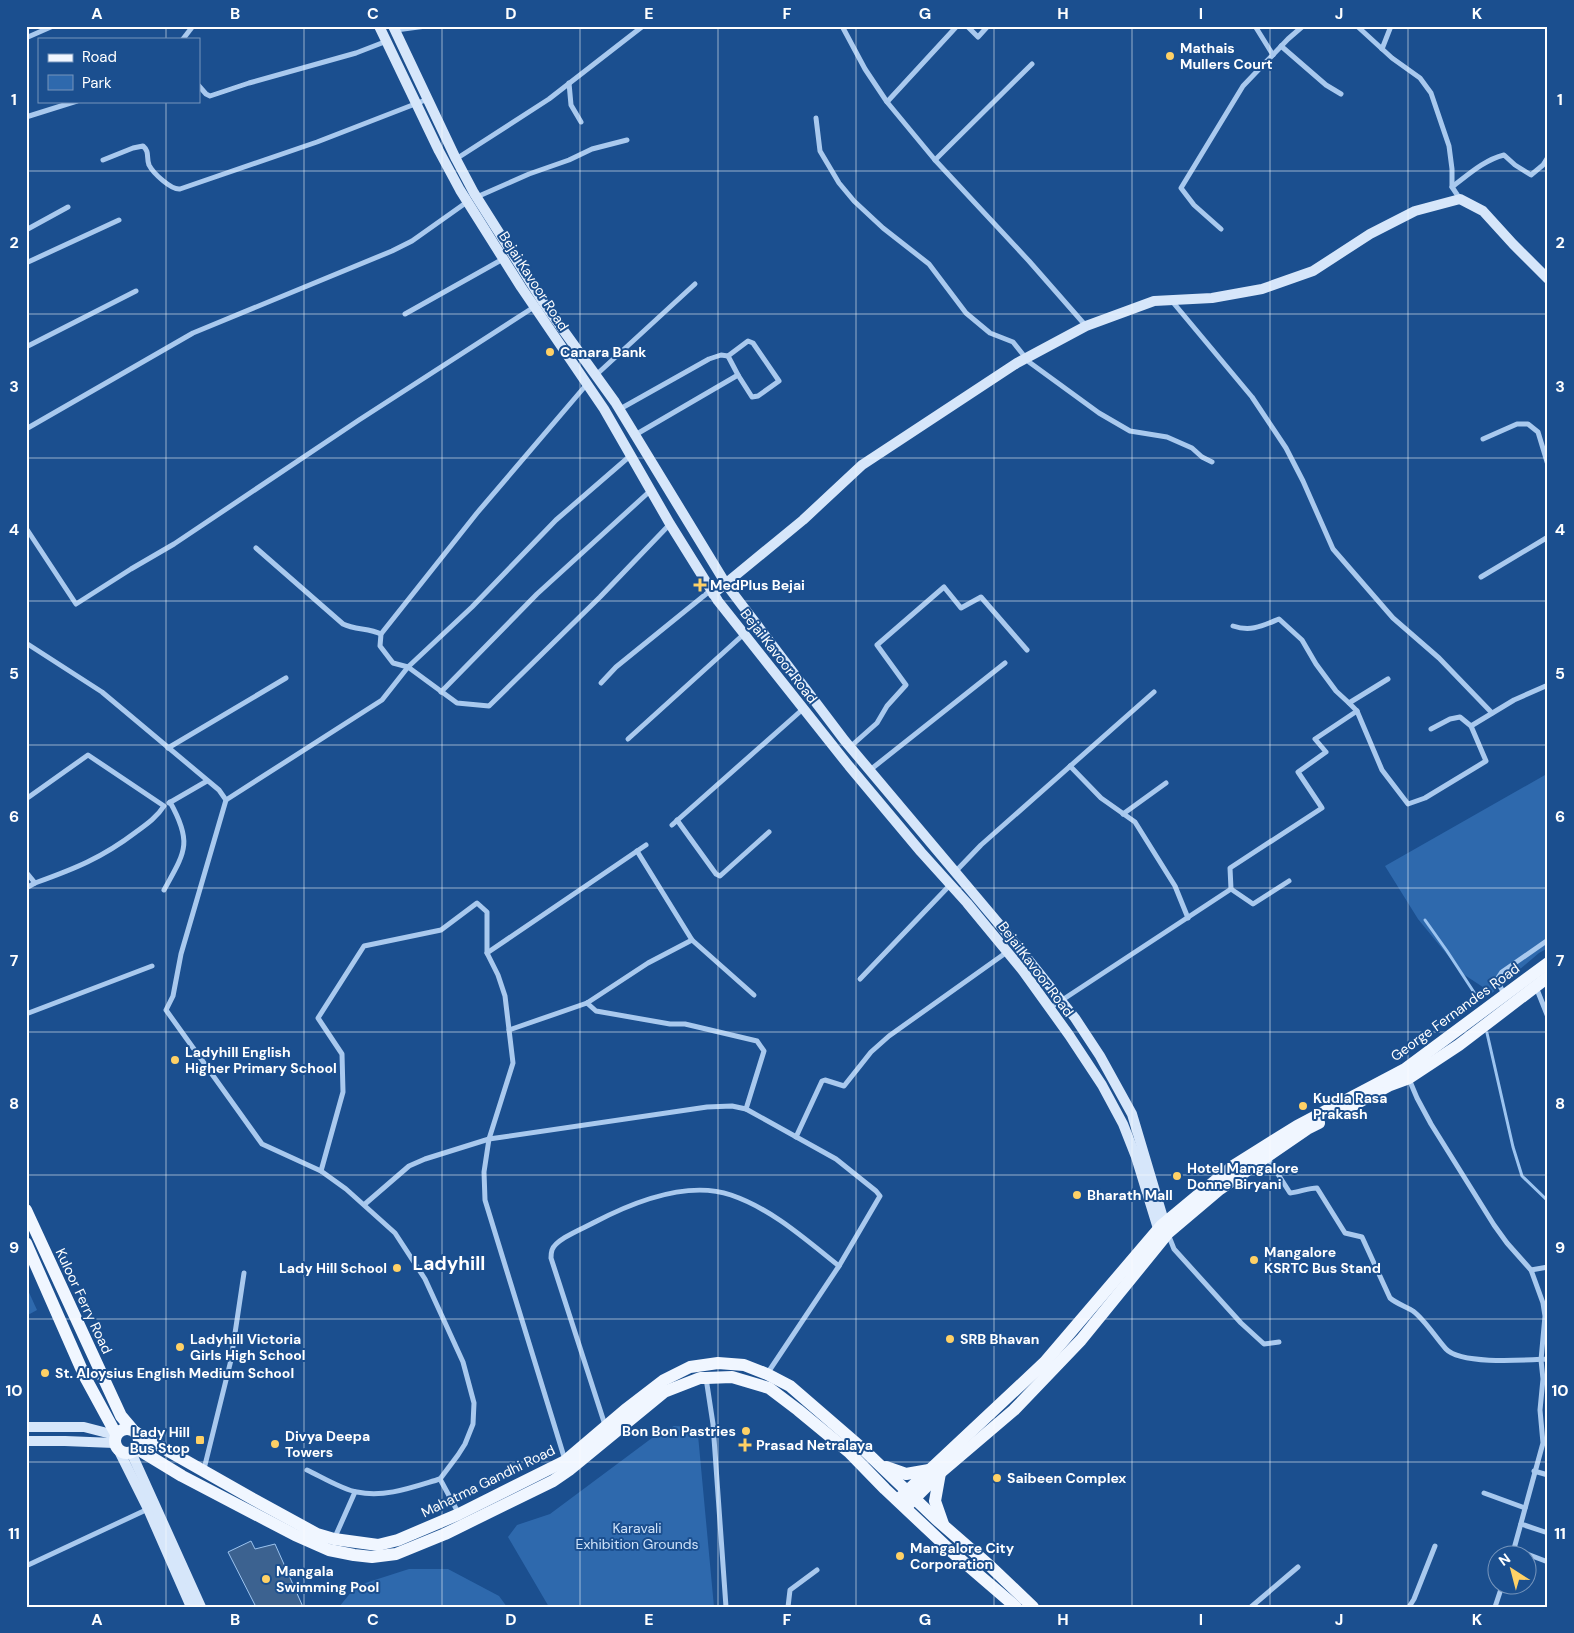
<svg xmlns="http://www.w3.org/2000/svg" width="1574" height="1633" font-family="'DM Sans',sans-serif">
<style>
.green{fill:#2e69ad}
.water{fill:#3c6290;stroke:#9cc4f0}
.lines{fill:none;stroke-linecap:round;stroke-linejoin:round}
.stream{stroke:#9cc4f0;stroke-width:3}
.street{stroke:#a9c9ee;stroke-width:5}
.secondary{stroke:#d6e6fa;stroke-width:10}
.primary{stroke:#f0f6ff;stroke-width:12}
.grid{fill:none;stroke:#fff;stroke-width:1;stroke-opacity:0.55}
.poi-dot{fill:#ffd166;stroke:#1b4f8f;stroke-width:2}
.labels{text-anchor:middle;stroke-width:4;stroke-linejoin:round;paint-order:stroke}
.poi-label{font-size:14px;font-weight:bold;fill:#fff;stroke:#1b4f8f;text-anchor:start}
.street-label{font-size:14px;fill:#fff;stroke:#1b4f8f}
.park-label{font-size:14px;fill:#cfe3fa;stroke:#1b4f8f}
.district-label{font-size:19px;font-weight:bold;fill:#fff;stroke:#1b4f8f}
.neatline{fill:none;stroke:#fff;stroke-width:2}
.grid-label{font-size:16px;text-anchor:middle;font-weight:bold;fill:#fff}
</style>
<rect width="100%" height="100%" fill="#1b4f8f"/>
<g class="green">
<polygon points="1545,775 1548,778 1548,948 1539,953 1492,993 1463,974 1418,919 1385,866"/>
<polygon points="26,1286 37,1310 26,1316"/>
<polygon points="674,1426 692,1427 698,1435 714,1607 549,1607 508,1537 517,1525 550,1514 652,1438"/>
<polygon points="409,1569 448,1569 499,1596 507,1607 339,1607 356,1586"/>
</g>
<polygon class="water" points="251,1541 255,1549 275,1544 303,1607 256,1607 228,1552"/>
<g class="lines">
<g class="stream">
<polyline points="1425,920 1447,951 1479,1000"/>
<polyline points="1487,1033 1513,1147 1522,1176 1548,1201"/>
</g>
<g class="street">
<polyline points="842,26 865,69 887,102 935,160 1029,261 1086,326"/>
<polyline points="967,26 978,37 988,26"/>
<polyline points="1255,26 1273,55"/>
<polyline points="1357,26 1392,58 1420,78 1431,93 1449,146 1452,169 1452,187 1460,199"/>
<polyline points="396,30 426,26"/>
<polyline points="28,37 53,26"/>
<polyline points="183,39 193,26"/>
<polyline points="1281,46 1326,85 1341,94"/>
<polyline points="1382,49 1391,26"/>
<polyline points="569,83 571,105 581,122"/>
<polyline points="199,86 206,94 210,96 249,83 356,53 387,41"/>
<polyline points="887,102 957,26"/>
<polyline points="26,117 77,101"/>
<polyline points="816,118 820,151 839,183 854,201 883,228 929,264 966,313 990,333 1013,342 1029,362 1099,413 1130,431 1167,437 1192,448 1202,457 1212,462"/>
<polyline points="456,159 549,99 643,26"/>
<path d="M103,160L133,148L143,146C150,152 146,157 149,165C153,173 171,190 180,189L317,142L428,99"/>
<polyline points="935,160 1032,64"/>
<path d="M1452,187C1468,175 1484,160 1504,155L1515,165L1531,175L1543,165L1548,157"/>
<polyline points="476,194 479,196 529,174 569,160 592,149 627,140"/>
<polyline points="1221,229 1194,205 1181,188 1243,86 1288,39 1303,26"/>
<polyline points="26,230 68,207"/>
<polyline points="26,263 119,220"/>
<polyline points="1171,300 1252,397 1286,448 1303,481 1333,549 1393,618 1439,658 1492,713"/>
<polyline points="405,314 503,259"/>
<polyline points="26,347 136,291"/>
<polyline points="728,356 738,375"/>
<polyline points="596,375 695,284"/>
<polyline points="587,384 477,513 381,634 380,646 393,663 408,667 457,703 489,706 600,597 670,524"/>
<polyline points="620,409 709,359 721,355 728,356 748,341 753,343 779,381 758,396 752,397 738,375 635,435"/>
<polyline points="26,429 193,333 392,251 412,241 467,202"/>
<polyline points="1483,439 1517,424 1528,424 1538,432 1548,465"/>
<polyline points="26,528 76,604 131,569 174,544 359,420 534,307"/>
<path d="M256,548L343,624C355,630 369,628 381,634"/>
<polyline points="1481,577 1548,537"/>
<path d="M1233,626C1251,632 1262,626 1279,619L1302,640L1316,664L1336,691L1349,703"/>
<polyline points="26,643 102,692 219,790 226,800 181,954 173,996 166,1010 262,1144 321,1171 346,1189 395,1233 425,1279 463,1362 474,1403 473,1424 465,1444 458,1455 440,1479 459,1514"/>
<polyline points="1388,679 1349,703 1357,711 1382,770 1408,804 1425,798 1486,761 1471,726 1460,717 1450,719 1431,729"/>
<polyline points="601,683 616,667 711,590"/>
<polyline points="441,692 537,594 650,491"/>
<polyline points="1471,726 1514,700 1548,685"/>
<polyline points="628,739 744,634"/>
<polyline points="850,747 877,723 887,706 906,685 877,645 944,587 961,608 981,597 1027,650"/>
<polyline points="168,748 286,678"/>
<polyline points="1070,766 1101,798 1135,822 1175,886 1188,918"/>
<polyline points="870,770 1005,663"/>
<path d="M26,799L88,755L164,806C157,817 147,824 136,832C102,858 74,869 35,883L26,872"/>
<polyline points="226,800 382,700 408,667 472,607 556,520 630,456"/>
<polyline points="169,803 207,781"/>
<polyline points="1123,814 1166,783"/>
<polyline points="677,820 716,874 720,876 769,832"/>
<polyline points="672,825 803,709"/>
<polyline points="637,851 692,940 754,995"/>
<polyline points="956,871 981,845 1154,692"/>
<polyline points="26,888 35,883"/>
<polyline points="1231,889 1230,868 1322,808 1298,772 1326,752 1315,739 1357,711"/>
<path d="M164,890C185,852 193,843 170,802"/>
<polyline points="487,953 646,845"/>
<polyline points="860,979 950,885"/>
<polyline points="1536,987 1548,1017"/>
<polyline points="1504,994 1499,984 1498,978 1502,972 1548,940"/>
<polyline points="587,1003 596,1011 670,1024 685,1024 757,1041 764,1051 746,1109"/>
<polyline points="1050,1008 1231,889 1253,904 1289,881"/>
<polyline points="26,1014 152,966"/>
<polyline points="509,1030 587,1003 648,963 692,940"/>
<polyline points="1409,1079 1417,1098 1431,1124 1494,1225 1507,1243 1531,1270 1543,1303 1545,1316 1541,1360 1543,1379 1540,1410 1543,1443 1512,1556"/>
<polyline points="796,1137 822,1081 825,1080 844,1086 871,1052 889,1036 1007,952"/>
<path d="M1267,1157L1290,1193C1300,1192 1308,1188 1317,1188L1345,1233L1362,1237L1390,1298C1397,1304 1405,1306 1413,1311C1425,1320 1436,1338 1446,1349C1461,1365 1526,1360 1548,1359"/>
<polyline points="321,1171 343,1092 342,1054 318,1018 364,946 441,930 477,903 487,912 487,953 498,975 505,996 513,1063 489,1139 484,1172 485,1200 565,1460"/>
<polyline points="365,1204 409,1166 425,1159 489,1139 707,1107 732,1106 746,1109 836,1159 876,1191 880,1196 839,1266 767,1374"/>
<polyline points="1168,1234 1174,1249 1241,1323 1264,1344 1279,1342"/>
<polyline points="1531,1270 1548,1267"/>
<polyline points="706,1378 713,1424 726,1607"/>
<path d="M605,1425L551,1258C551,1255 551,1253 552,1250C556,1239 582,1229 593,1223C631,1203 687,1180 731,1195C772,1209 805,1239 839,1266"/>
<polyline points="201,1468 205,1465 231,1360 244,1273"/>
<path d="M307,1470C320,1476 343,1490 357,1492C385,1498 413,1487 440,1479"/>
<polyline points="1534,1471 1548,1475"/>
<polyline points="1484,1493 1525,1508"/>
<polyline points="1521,1524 1548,1533"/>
<polyline points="335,1537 355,1492"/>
<polyline points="1514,1549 1548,1562"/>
<polyline points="26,1566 148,1509"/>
<polyline points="788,1607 790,1590 817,1570"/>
<polyline points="1251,1607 1298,1567"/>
<polyline points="1409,1607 1414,1599 1435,1546"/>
<polyline points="1495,1607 1502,1586"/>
</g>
<g class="secondary">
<polyline points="379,26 439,151 460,190 521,287 604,409 670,524 718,601 849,766 921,852 967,903 1023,971 1069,1035 1102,1085 1123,1124 1136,1157 1160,1235"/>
<polyline points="393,26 456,159 474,193 543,302 615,402 726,584 845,741 1020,949 1075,1018 1100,1056 1132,1114 1166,1228"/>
<polyline points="713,594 803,520 862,465 1017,363 1086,326 1154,301 1212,298 1262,289 1313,271 1370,234 1415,211 1460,199 1483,211 1513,244 1548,279"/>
<polyline points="26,1427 84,1427 115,1435"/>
<polyline points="26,1441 65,1441 114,1443"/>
<polyline points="118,1449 148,1509 191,1607"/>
<polyline points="131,1452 201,1607"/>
</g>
<g class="primary">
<polyline points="1339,1113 1390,1085 1409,1078 1459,1045 1548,977"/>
<polyline points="26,1210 121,1416 132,1429"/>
<polyline points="26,1243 85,1377 116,1434"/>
<circle cx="127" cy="1441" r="12"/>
<polyline points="135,1432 253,1499 317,1534 334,1539 378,1545 398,1540 459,1514 565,1461 625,1410 664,1380 690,1367 718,1363 744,1365 767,1374 790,1386 864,1450 936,1519 990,1566 1033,1607"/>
<polyline points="136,1448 182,1476 295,1535 329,1550 354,1555 372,1557 396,1554 445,1534 553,1481 569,1470 664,1392 700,1378 706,1378 732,1377 769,1388 798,1410 849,1452 885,1489 952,1552 1016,1607"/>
<polyline points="886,1467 906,1474 929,1470"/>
<polyline points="940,1473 935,1501 943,1524"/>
<polyline points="901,1497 1045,1362 1162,1225 1233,1166 1297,1126 1405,1069 1548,963"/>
<polyline points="909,1504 940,1473 1014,1410 1081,1340 1168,1233 1220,1189 1307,1129 1319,1123"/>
</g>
</g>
<path class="grid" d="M166,26V39M304,26V1607M442,26V1607M580,26V1607M718,26V1607M856,26V1607M994,26V1607M1132,26V1607M1270,26V1607M1408,26V1607M166,101V1607M26,171H1548M26,314H1548M26,458H1548M26,601H1548M26,745H1548M26,888H1548M26,1032H1548M26,1175H1548M26,1319H1548M26,1462H1548"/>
<g class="poi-dot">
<circle cx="1170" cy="56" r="5"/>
<circle cx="550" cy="352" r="5"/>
<path d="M697.5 577.5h5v5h5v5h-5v5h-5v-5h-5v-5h5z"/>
<circle cx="175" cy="1060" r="5"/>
<circle cx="1303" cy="1106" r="5"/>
<circle cx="1177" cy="1176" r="5"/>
<circle cx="1077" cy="1195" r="5"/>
<circle cx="1254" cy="1260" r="5"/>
<circle cx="397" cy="1268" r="5"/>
<circle cx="950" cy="1339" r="5"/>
<circle cx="180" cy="1347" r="5"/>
<circle cx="45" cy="1373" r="5"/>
<circle cx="746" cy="1431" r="5"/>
<rect x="195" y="1435" width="10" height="10" rx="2.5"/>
<circle cx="275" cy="1444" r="5"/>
<path d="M742.5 1437.5h5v5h5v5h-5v5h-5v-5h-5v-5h5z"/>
<circle cx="997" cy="1478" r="5"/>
<circle cx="900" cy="1556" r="5"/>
<circle cx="266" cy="1579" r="5"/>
</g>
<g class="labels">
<g class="poi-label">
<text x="1180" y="53">Mathais<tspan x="1180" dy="16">Mullers Court</tspan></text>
<text x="560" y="357">Canara Bank</text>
<text x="710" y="590">MedPlus Bejai</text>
<text x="185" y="1057">Ladyhill English<tspan x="185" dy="16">Higher Primary School</tspan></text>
<text x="1313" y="1103">Kudla Rasa<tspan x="1313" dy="16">Prakash</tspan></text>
<text x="1187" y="1173">Hotel Mangalore<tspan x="1187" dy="16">Donne Biryani</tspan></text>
<text x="1087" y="1200">Bharath Mall</text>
<text x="1264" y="1257">Mangalore<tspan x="1264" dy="16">KSRTC Bus Stand</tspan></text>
<text x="387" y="1273" text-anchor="end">Lady Hill School</text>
<text x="190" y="1344">Ladyhill Victoria<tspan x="190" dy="16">Girls High School</tspan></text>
<text x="960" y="1344">SRB Bhavan</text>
<text x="55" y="1378">St. Aloysius English Medium School</text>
<text x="736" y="1436" text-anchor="end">Bon Bon Pastries</text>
<text x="190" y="1437" text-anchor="end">Lady Hill<tspan x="190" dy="16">Bus Stop</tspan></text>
<text x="285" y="1441">Divya Deepa<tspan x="285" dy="16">Towers</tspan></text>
<text x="756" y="1450">Prasad Netralaya</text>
<text x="1007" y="1483">Saibeen Complex</text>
<text x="910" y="1553">Mangalore City<tspan x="910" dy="16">Corporation</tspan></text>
<text x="276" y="1576">Mangala<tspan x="276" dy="16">Swimming Pool</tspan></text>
</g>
<g class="street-label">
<text transform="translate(534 281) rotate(57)" y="5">Bejai Kavoor Road</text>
<text transform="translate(779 656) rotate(52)" y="5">Bejai Kavoor Road</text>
<text transform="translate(1036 969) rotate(53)" y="5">Bejai Kavoor Road</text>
<text transform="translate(1455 1012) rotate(-36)" y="5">George Fernandes Road</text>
<text transform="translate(84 1301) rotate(65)" y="5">Kuloor Ferry Road</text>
<text transform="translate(488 1481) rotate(-26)" y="5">Mahatma Gandhi Road</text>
</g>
<g class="park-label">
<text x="637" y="1533">Karavali<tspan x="637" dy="16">Exhibition Grounds</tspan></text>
</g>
<g class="district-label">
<text x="449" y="1270">Ladyhill</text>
</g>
</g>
<rect width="1574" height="1633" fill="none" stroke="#1b4f8f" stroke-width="55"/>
<rect x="38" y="38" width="162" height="65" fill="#1b4f8f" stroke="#7695bc"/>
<rect x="48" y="54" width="25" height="8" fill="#f0f6ff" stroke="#7695bc"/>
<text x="82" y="62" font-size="15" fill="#ffffff">Road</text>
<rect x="48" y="75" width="25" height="15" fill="#2e69ad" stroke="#7695bc"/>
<text x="82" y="88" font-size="15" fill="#ffffff">Park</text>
<g transform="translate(1512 1570) rotate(324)"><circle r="24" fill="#1b4f8f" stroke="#7695bc"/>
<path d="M0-4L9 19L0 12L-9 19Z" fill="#ffd166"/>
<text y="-8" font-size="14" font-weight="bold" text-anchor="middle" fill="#ffffff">N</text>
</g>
<rect x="28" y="28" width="1518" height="1578" class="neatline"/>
<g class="grid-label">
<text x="97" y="19">A</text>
<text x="235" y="19">B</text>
<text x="373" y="19">C</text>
<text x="511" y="19">D</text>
<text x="649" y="19">E</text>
<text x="787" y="19">F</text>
<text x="925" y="19">G</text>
<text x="1063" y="19">H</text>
<text x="1201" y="19">I</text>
<text x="1339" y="19">J</text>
<text x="1477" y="19">K</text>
<text x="14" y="105">1</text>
<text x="1560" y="105">1</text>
<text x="14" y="248">2</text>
<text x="1560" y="248">2</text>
<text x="14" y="392">3</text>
<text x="1560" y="392">3</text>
<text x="14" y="535">4</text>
<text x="1560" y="535">4</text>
<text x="14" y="679">5</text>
<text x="1560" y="679">5</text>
<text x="14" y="822">6</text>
<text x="1560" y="822">6</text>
<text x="14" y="966">7</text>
<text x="1560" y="966">7</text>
<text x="14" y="1109">8</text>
<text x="1560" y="1109">8</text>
<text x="14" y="1253">9</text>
<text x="1560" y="1253">9</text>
<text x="14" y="1396">10</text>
<text x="1560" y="1396">10</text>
<text x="14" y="1539">11</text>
<text x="1560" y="1539">11</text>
<text x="97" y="1625">A</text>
<text x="235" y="1625">B</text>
<text x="373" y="1625">C</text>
<text x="511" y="1625">D</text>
<text x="649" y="1625">E</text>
<text x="787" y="1625">F</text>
<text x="925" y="1625">G</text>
<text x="1063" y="1625">H</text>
<text x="1201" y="1625">I</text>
<text x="1339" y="1625">J</text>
<text x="1477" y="1625">K</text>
</g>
</svg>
